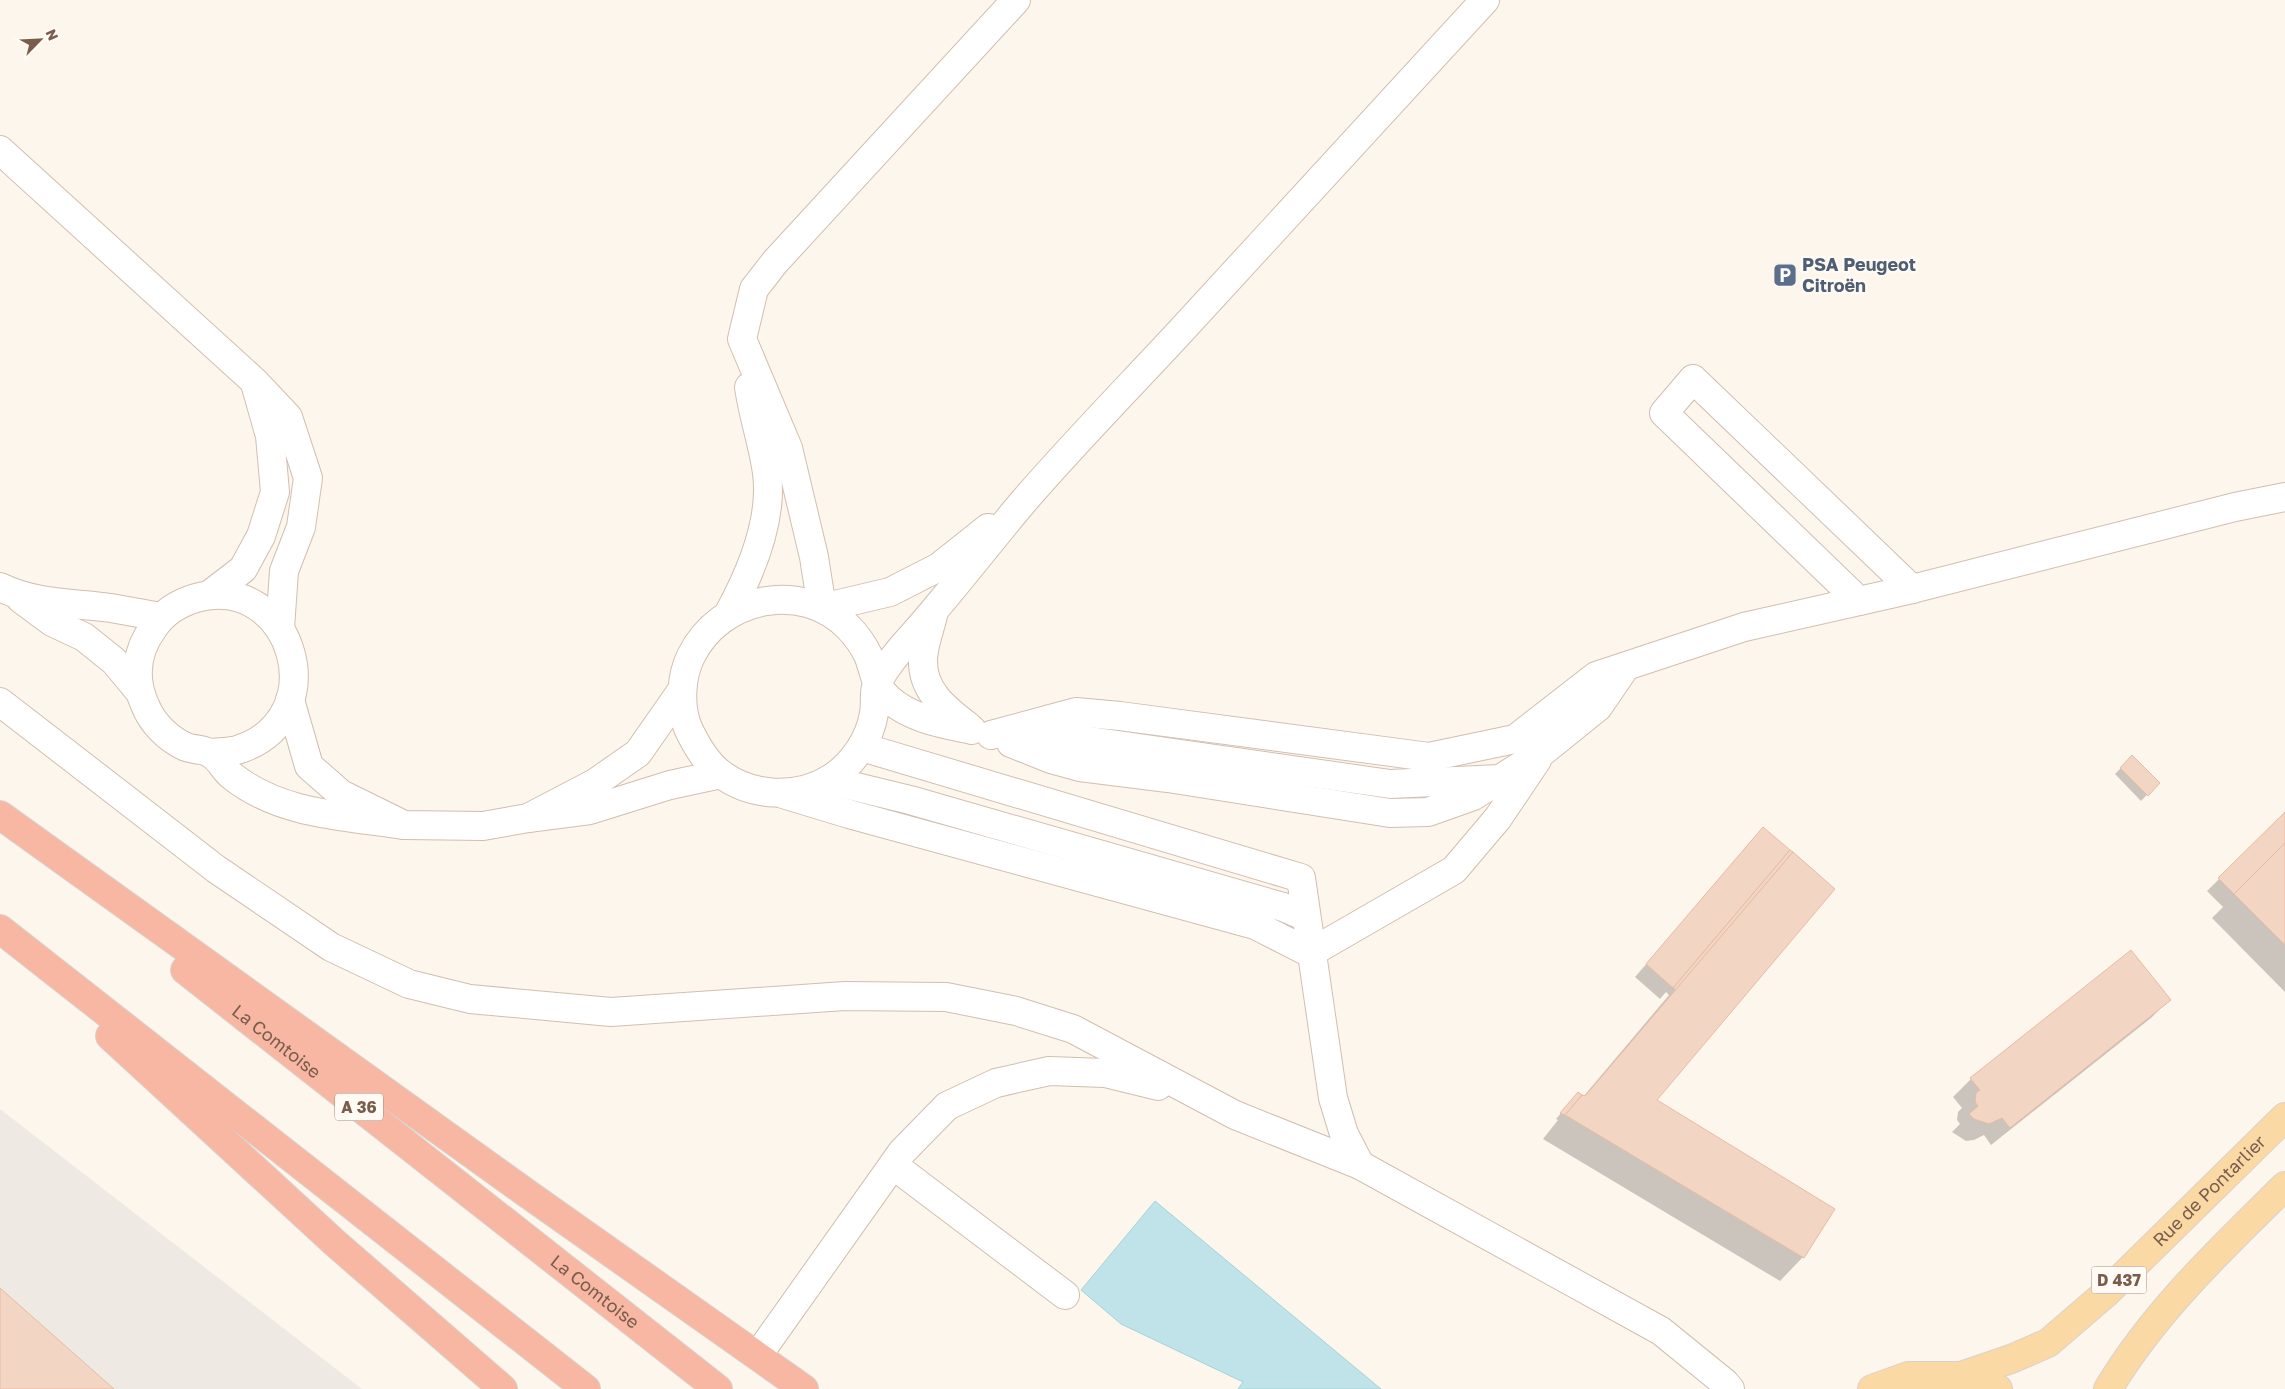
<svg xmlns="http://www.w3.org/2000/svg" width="2285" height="1389" font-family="'Golos Text',sans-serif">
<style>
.industrial{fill:#efe9e4}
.water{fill:#bfe3e8;stroke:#a5d3da}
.shadow{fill:#0003}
.building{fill:#f3d5c3;stroke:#e6bba3}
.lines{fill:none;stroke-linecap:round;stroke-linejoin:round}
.minor-casing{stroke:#d1beb0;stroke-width:30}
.major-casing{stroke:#dad1cd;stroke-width:30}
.highway-casing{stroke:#dad1cd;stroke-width:30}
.minor{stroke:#fff;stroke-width:28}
.major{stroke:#fbd9a5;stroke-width:28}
.highway{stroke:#f7b7a3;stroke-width:28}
.labels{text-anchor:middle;stroke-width:5;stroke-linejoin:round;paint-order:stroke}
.shield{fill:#fffaf3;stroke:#a28b7f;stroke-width:1}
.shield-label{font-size:16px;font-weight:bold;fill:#7a5c4d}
.service-label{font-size:18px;font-weight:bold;fill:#4e5e75;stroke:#fffaf3;text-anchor:start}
.street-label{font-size:18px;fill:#7a5c4d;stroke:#fffaf3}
</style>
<rect width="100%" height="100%" fill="#fdf6ec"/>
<polygon class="industrial" points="0,1109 362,1389 0,1389"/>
<polygon class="water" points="1155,1201 1381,1389 1238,1389 1243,1382 1121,1324 1081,1290"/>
<g class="shadow">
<polygon points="2132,757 2158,783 2141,801 2115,774"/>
<polygon points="2285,814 2285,992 2212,918 2223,907 2207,891"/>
<polygon points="1763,829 1655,1100 1803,1257 1780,1281 1543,1139 1558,1120 1556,1119 1572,1100 1583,1097 1669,995 1666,992 1660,999 1635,977"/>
<polygon points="2169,1000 2151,1018 1991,1145 1984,1135 1974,1140 1966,1141 1952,1132 1960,1124 1957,1120 1958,1112 1962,1108 1953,1097 1971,1079"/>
</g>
<g class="building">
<polygon points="2132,755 2160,783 2148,796 2120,768"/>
<polygon points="2285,812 2285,843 2234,894 2218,878"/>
<polygon points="1763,827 1790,850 1673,988 1646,964"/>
<polygon points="2285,843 2285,945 2234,894"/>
<polygon points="1790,850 1793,852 1676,990 1673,988"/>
<polygon points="1793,852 1835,889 1657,1100 1835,1209 1804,1258 1565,1115 1582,1095 1585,1096"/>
<polygon points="2131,950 2171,1000 2010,1128 2002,1118 1989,1124 1974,1119 1969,1114 1978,1106 1975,1102 1976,1093 1980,1090 1970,1078"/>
<polygon points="1578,1092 1582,1095 1565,1115 1560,1113"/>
<polygon points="0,1288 114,1389 0,1389"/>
</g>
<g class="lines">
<g class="minor-casing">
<g id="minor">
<polyline points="0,150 255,382 288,417 308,478 301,527 284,571 280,628"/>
<polyline points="988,528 939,567 890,592 822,608 814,557 788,448 742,339 754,289 775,262 1016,0"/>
<path d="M0,587C34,604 74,603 111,608C127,611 144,614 161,617"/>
<polyline points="209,595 243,569 261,536 275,492 270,436 256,387"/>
<polyline points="21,599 52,622 84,637 114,661 139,691"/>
<polyline points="1859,601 1664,413 1693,379 1912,589"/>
<path d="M730,611C751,572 773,519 767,473C763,444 753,416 749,387"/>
<path d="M933,615C930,629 923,646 923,660C922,692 947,710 969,727"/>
<polyline points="682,690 638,753 595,783 528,818 590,810 670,785 721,774"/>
<polyline points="290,700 309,766 341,794 404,825 483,826 528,818"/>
<polyline points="0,702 216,869 331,947 409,984 470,999 611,1012 845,996 946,997 1016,1011 1073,1029 1235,1115 1360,1165"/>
<path d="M972,730C944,724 911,719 889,699C874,686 875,672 868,655C864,647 856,635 849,628C802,579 720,597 691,656C681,676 679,706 688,728C696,745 706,763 721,774C752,797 797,799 830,779C852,765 870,740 874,713C876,703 873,690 878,681C887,665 901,648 913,635C951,592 986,546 1023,502C1073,444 1127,389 1179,333C1281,222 1383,111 1485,0"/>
<polyline points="991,735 1076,712 1120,716 1429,757 1515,739 1596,676 1744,627 1912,589 2235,507 2285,497"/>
<polyline points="1020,737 1083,740 1390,784 1500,779 1541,753 1598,707 1624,669"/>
<polyline points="1011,743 1051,759 1080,767 1168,778 1390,813 1428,812 1473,796 1494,783"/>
<polyline points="862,747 1301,878 1333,1098 1344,1134 1360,1165 1661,1331 1725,1383 1730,1389"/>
<path d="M211,753C219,752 229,752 237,750C337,719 293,572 196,598C179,603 164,612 154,627C136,651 133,678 145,705C152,723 168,739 186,747C194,750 205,749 211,754C220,759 224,770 232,776C281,815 345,816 404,825"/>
<polyline points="828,780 910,800 1283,907 1306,917"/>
<polyline points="783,794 849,814 1255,925 1310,953"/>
<polyline points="1310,953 1454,870 1498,818 1537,760"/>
<polyline points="893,1165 1065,1295"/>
<polyline points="758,1355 902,1152 947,1106 996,1083 1049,1071 1105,1073 1158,1086"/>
</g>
</g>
<g class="major-casing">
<g id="major">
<path id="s1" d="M1961,1376L2011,1359L2048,1343L2105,1294L2285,1117"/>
<polyline points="1872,1389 1908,1376 1961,1376 1998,1389"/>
<path d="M2108,1389C2155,1311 2221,1249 2285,1186"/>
</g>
</g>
<g class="highway-casing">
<g id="highway">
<polyline points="0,815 525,1192 804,1389"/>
<polyline points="0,929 586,1389"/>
<path id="s2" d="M185,970L718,1389"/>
<polyline points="110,1036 335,1243 503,1389"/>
</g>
</g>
<use href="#minor" class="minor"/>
<use href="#major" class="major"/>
<use href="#highway" class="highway"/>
</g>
<defs>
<g id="parking-square" transform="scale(1.25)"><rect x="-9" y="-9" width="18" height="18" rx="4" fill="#5c6f8a" stroke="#fffaf3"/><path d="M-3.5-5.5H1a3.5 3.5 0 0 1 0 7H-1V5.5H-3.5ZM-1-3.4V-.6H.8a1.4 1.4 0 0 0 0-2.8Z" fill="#fff"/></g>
</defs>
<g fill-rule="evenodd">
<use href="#parking-square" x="1785" y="275"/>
</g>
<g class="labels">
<g class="shield">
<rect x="335" y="1093.5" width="48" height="27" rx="4"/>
<rect x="2091.5" y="1266.5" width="55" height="27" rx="4"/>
</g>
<g class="shield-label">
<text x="359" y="1113">A 36</text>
<text x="2119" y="1286">D 437</text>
</g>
<g class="service-label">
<text x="1802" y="271">PSA Peugeot<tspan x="1802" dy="21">Citroën</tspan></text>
</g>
<g class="street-label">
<text dy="6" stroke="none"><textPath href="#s2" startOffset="116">La Comtoise</textPath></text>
<text dy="6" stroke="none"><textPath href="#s1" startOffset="315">Rue de Pontarlier</textPath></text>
<text dy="6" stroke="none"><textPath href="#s2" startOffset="521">La Comtoise</textPath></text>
</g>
</g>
<g transform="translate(40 40) rotate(66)" stroke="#fffaf3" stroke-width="4" paint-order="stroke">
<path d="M0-4L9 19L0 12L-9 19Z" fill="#7a5c4d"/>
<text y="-8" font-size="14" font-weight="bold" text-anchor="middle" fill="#7a5c4d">N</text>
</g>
</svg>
